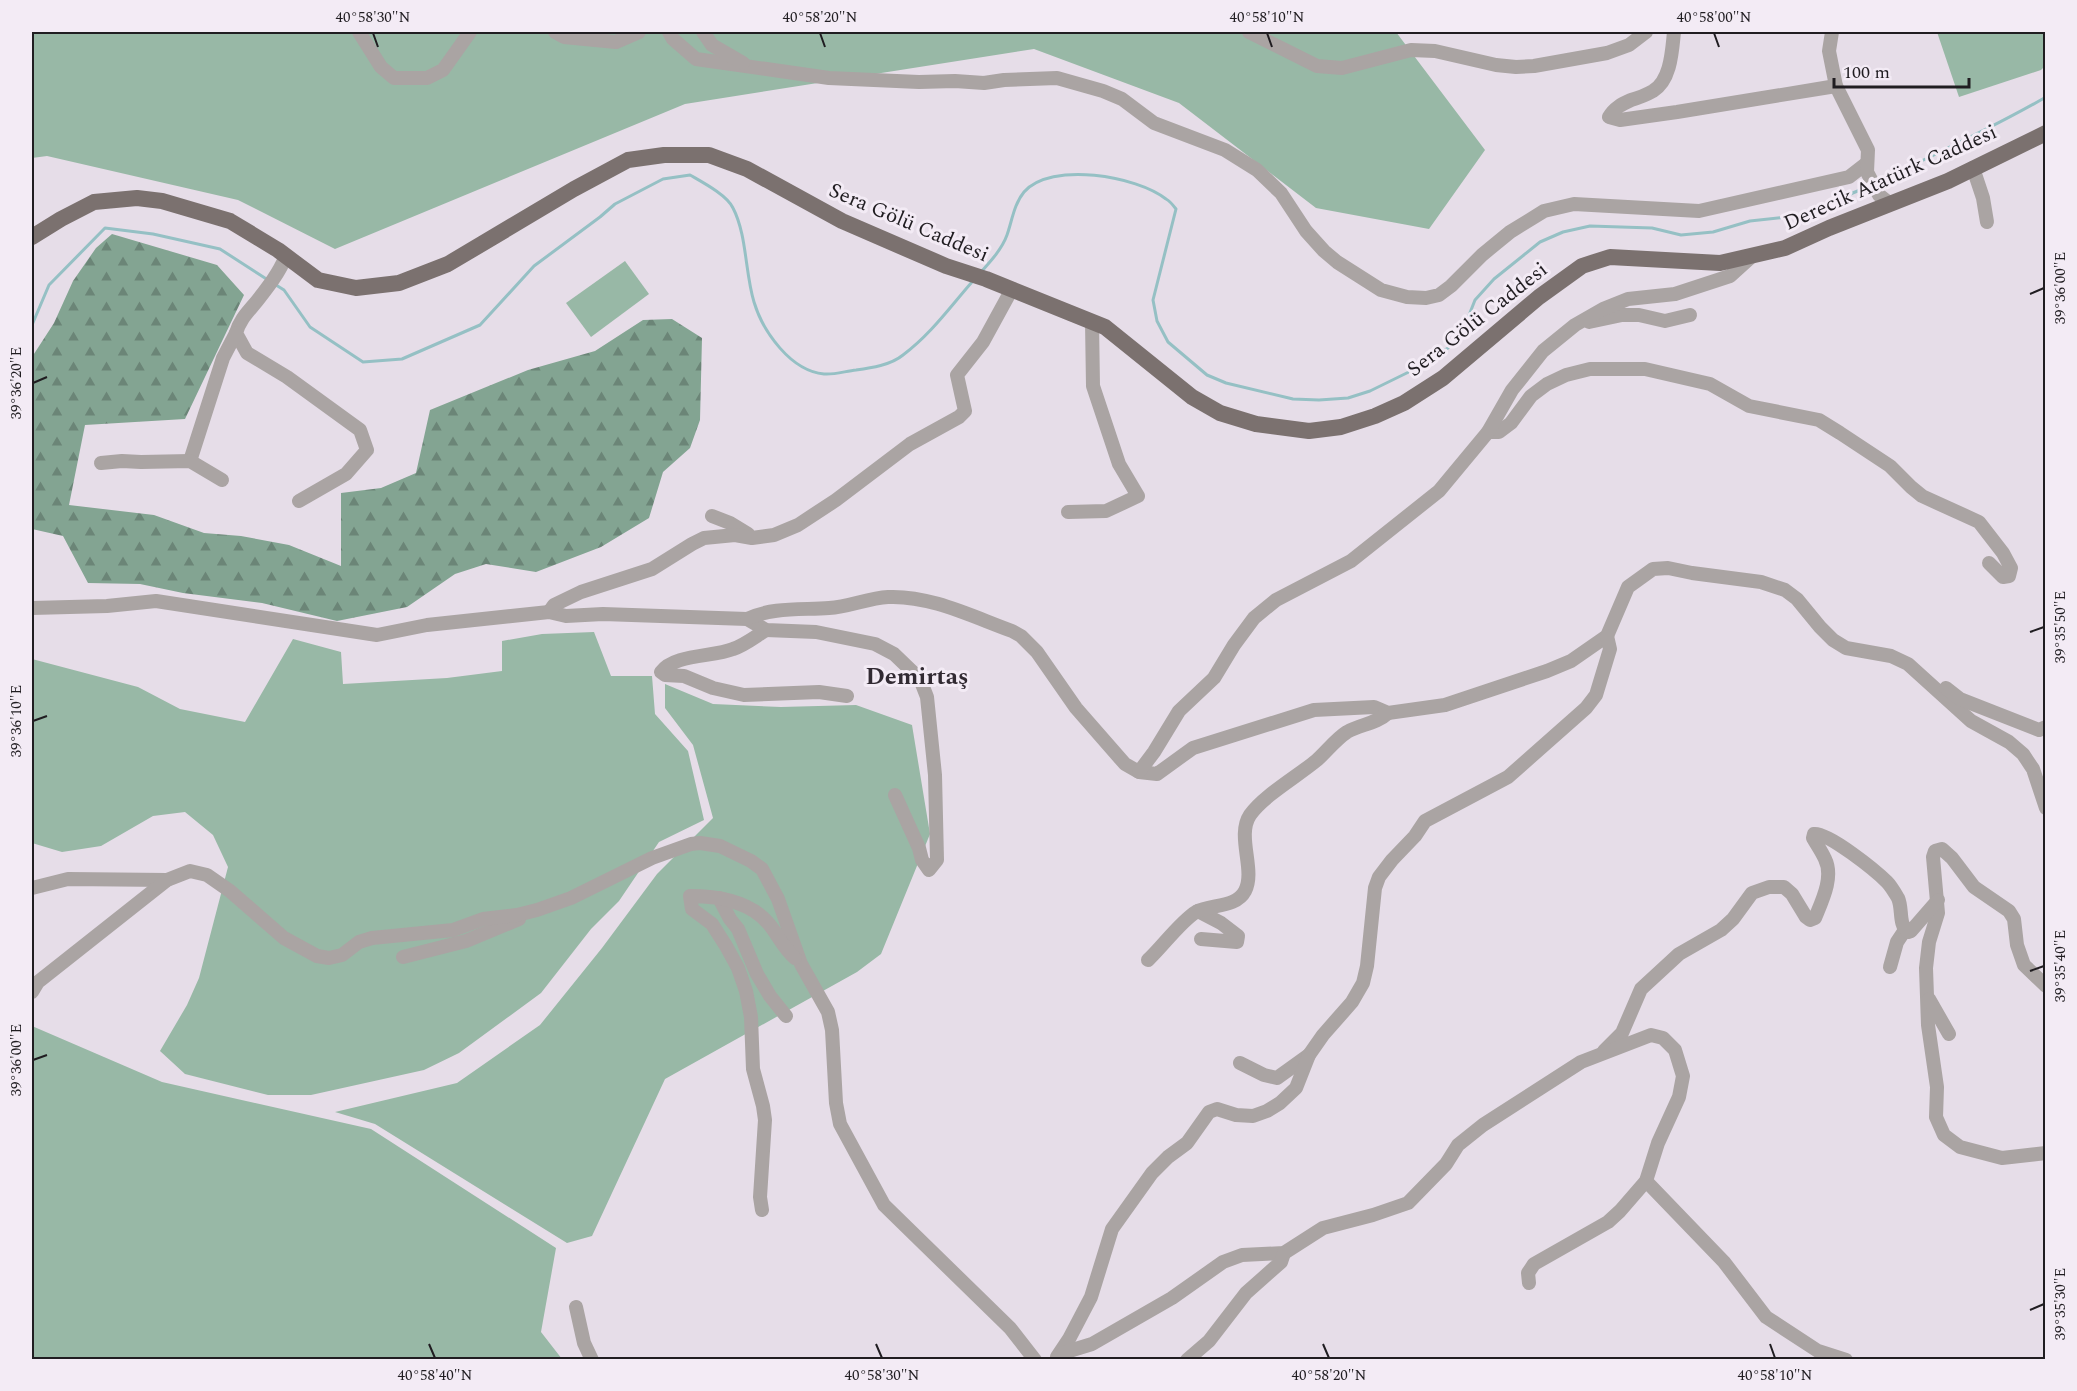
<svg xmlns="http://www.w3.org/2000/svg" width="2077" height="1391" font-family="Spectral,serif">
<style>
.grass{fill:#98b8a6}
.forest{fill:url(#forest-firs)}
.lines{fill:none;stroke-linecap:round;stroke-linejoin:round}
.stream{stroke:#95c0c4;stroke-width:3}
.minor{stroke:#aaa4a3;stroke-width:14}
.major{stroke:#7b716f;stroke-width:16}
.ticks{fill:none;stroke:#201d21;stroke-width:2}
.labels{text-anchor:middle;stroke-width:6;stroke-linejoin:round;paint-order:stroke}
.street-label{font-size:21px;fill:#201d21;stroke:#f3ebf5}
.quarter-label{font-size:24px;font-weight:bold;fill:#312a32;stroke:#f3ebf5}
.neatline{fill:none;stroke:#201d21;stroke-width:2}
.ticks-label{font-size:15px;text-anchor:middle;fill:#201d21}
</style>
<defs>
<pattern id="forest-firs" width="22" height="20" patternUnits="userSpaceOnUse" patternTransform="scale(1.5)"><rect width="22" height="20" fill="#83a492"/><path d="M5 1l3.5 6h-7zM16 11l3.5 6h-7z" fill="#6b8577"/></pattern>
</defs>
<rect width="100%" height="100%" fill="#e6dde8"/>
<g class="grass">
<polygon points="32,32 1396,32 1485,150 1429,229 1316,208 1179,103 1034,49 685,104 335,249 238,200 47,156 32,158"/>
<polygon points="1937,32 2045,32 2045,66 2041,70 1959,97"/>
<polygon points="625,261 649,294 591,337 566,303"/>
<polygon points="594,632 611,676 652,676 655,714 688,751 704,820 659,842 619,901 591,929 541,993 459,1053 424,1070 311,1095 268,1095 185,1074 160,1051 187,1005 199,978 228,867 213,835 185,812 153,816 101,846 62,852 32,843 32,659 138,687 180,709 245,722 293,639 341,652 343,684 447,678 502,671 502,641 542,634"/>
<polygon points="665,684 713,704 781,707 856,705 912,725 930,834 881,954 857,972 665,1079 592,1236 567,1243 375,1124 335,1112 457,1083 540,1025 602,948 657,874 713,818 693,745 665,708"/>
<polygon points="32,1026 162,1082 371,1129 556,1248 541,1332 562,1359 32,1359"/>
</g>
<polygon class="forest" points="112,234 217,265 244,295 185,419 85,425 69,505 154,515 204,533 241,536 289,545 341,566 341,493 381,488 416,473 430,410 528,370 595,351 643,320 672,319 702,338 700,420 690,448 663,472 649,518 601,547 536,572 486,564 455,574 407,607 337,621 262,603 183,593 140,584 88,583 63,536 32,529 32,357 54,323 73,281 96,248"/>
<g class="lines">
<g class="stream">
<path d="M1876,183C1933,155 1991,129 2046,97"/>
<path d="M981,272C990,262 1002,249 1007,235C1012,221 1014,204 1024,192C1051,161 1137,176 1166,199C1170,201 1173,205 1176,209L1153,300L1157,321L1168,342L1207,375L1226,383L1293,399L1319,400L1348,398L1370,391L1419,367L1448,348L1462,333L1475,300L1494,279L1540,242L1563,232L1590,226L1652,228L1681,235L1713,232L1750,221L1796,216L1870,186"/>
<path d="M276,285L284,290L310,327L363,362L402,359L480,325L534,266L600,217L615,204L663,179L690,175C702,182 727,195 733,208C747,235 745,273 754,302C763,332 791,371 824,374C834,375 846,371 856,370C871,368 891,365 903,355C931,334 950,307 972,282"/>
<polyline points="32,325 49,285 105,228 153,234 220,249 268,280"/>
</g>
<g class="minor">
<polyline points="359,32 381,67 394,78 427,78 443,70 470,32"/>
<polyline points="555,32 564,37 616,42 639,32"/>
<polyline points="669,32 673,39 696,59 829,78 919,82 955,81 984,83 1004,80 1057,78 1103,91 1122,99 1154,123 1225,150 1257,170 1281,193 1306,231 1324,251 1337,262 1381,290 1407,297 1426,298 1439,295 1451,286 1482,255 1510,232 1544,211 1574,204 1699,211 1849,177 1867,163"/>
<polyline points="703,32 712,45 743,63"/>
<polyline points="1249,32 1317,66 1342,68 1411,50 1435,51 1496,65 1516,67 1534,66 1607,53 1629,45 1646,32"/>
<path d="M1674,32C1672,51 1671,80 1653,91C1646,95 1638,98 1631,100C1622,104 1614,108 1609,117L1620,120L1677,112L1836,86"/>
<polyline points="1832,32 1829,51 1836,86 1868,150 1867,172 1879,195 1889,203"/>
<polyline points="1973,168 1983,198 1987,222"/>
<path d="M286,256C279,273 268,287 257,301C248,312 240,319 236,333L247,353L287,377L360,430L367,450L346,474L299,501"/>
<polyline points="1589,322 1622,315 1639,315 1665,321 1690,315"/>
<polyline points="1488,432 1499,432 1511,423 1531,396 1547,384 1566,375 1590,369 1645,369 1710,384 1749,406 1819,420 1840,433 1890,466 1911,487 1922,496 1979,522 2003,553 2011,568 2009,576 2003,577 1989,563"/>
<polyline points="190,461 223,358 236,333"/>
<polyline points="101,463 122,461 141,462 190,461 222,480"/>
<polyline points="1068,512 1106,511 1138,496 1119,464 1093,386 1092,322"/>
<polyline points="712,516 730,523 748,534"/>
<polyline points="32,608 107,606 156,601 377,635 427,625 549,612 566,616 603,614 747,619 766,630 816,632 875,644 894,654 920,679 927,697 935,775 937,860 929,870 922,860 919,848 895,795"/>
<polyline points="549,612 554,605 581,592 652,569 692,544 704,538 735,535 752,538 774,535 798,525 836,500 910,444 959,417 965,411 957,375 983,342 1012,289"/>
<path d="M747,619C772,607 801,610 829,608C849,607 868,598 888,597C930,595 973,617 1012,631L1021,636L1037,652L1076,708L1125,764L1139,772L1157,774L1193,748L1314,710L1374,707L1388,713L1445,705L1547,671L1571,661L1607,636L1628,587L1653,569L1668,568L1692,573L1761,582L1785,590L1797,599L1820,627L1833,640L1846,648L1891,656L1908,664L1971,721L2009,742L2023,754L2033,769L2046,808"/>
<path d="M766,630C756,636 745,645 733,649C713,657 674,654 661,672L665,675L684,676L713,688L744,695L819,692L847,696"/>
<polyline points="1946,688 1960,699 2039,730 2046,727"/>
<polyline points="1139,772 1154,752 1179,711 1214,678 1234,645 1254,618 1276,600 1351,561 1439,491 1488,432 1512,390 1543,351 1575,325 1603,309 1628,299 1675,294 1730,276 1751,257"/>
<polyline points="32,888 68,879 167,880"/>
<polyline points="719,898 730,919 738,929 757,974 770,996 786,1016"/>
<polyline points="1198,911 1221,923 1238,936 1237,942 1201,939"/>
<polyline points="403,957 466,941 519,919"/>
<path d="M1148,960C1162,947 1181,921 1196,912C1211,904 1236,908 1245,891C1256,870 1236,836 1250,815C1263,796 1298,776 1317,760C1327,751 1336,739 1347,732C1361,724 1376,724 1388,713"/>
<polyline points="1890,967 1897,942 1905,930"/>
<polyline points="2046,986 2024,965 2017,945 2014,919 2009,911 1974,887 1952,858 1942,849 1935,851 1933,857 1938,913 1929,942 1926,968 1928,1025 1937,1087 1936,1117 1944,1135 1960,1147 2002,1158 2046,1153"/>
<polyline points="32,992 38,982 167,880 190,871 207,875 230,891 284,938 317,956 329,958 342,955 359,942 372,938 453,930 483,919 517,915 537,910 571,898 652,858 691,844 700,843 720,846 751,861 762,869 778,899 801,964 828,1012 832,1030 836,1103 840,1124 884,1205 1010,1328 1035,1360"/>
<polyline points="1929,999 1949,1034"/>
<path d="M1604,1051L1622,1033L1641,989L1679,954L1721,930L1733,919L1752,893L1769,887H1784L1792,894L1806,917L1810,920L1815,918C1822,901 1834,877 1825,859C1822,852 1817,845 1813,838L1814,834C1828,832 1876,871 1887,882C1891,886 1895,893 1898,898C1903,909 1898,924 1908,932L1911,931L1938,900"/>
<polyline points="1240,1063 1264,1075 1277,1078 1309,1055"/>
<polyline points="1646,1181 1724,1262 1766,1317 1818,1351 1846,1360"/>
<path d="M762,1210L760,1197L765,1120L763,1106L753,1069L751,1017L746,991L738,968L726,946L712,924L692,909L690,896C718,896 750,901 769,924C778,935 784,949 795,958"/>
<polyline points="576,1307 584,1343 592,1360"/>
<polyline points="1057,1357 1069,1339 1091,1297 1112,1229 1152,1173 1168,1157 1187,1143 1209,1112 1217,1109 1236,1115 1253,1116 1267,1111 1280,1103 1296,1088 1309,1055 1323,1035 1352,1002 1363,983 1367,966 1375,888 1379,877 1392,860 1415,836 1425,821 1508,777 1586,708 1596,695 1610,649 1607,636"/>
<polyline points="1057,1360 1066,1352 1092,1344 1172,1298 1223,1262 1242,1255 1284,1253 1323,1228 1373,1215 1408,1203 1446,1164 1458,1145 1483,1125 1581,1062 1651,1035 1663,1038 1675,1050 1683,1076 1679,1097 1658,1143 1646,1181 1620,1211 1608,1222 1534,1264 1528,1273 1529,1283"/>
<polyline points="1187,1360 1209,1341 1246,1293 1281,1262 1284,1253"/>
</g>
<polyline class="major" points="32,237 61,219 94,202 137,198 162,201 230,221 278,250 318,280 356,288 399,283 448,264 574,189 628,160 664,155 709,155 747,169 842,221 946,266 986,279 1105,327 1192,397 1220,413 1256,424 1309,431 1341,427 1375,416 1404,403 1443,378 1539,297 1582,266 1610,257 1720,263 1785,248 1829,228 1948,181 2046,133"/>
</g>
<path class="ticks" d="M373,33L378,47M820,33L825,47M1267,33L1272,47M1714,33L1719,47M2030,294L2044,288M33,383L47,377M2030,632L2044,627M33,721L47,716M2030,971L2044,966M33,1060L47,1055M2030,1310L2044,1304M429,1344L435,1358M876,1344L882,1358M1323,1344L1329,1358M1770,1344L1775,1358"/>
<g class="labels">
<g class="street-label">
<text transform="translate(1890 177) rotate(-24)" y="7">Derecik Atatürk Caddesi</text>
<text transform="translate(909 222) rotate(23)" y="7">Sera Gölü Caddesi</text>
<text transform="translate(1477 319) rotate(-38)" y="7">Sera Gölü Caddesi</text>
</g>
<g class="quarter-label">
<text x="917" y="684">Demirtaş</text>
</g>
</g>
<rect width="2077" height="1391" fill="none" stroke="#f3ebf5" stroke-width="66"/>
<path d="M1834 78v9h135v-9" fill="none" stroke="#201d21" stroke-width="3"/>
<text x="1843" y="78" font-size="18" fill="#201d21" stroke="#f3ebf5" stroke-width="4.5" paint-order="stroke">100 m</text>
<rect x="33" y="33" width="2011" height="1325" class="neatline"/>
<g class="ticks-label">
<text x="373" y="22">40°58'30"N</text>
<text x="820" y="22">40°58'20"N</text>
<text x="1267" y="22">40°58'10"N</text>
<text x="1714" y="22">40°58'00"N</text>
<text transform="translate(2060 288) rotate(-90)" y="5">39°36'00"E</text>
<text transform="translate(16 383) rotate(-90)" y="5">39°36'20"E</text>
<text transform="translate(2060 627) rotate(-90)" y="5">39°35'50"E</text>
<text transform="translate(16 721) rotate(-90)" y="5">39°36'10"E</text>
<text transform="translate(2060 966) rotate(-90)" y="5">39°35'40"E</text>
<text transform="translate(16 1060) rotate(-90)" y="5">39°36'00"E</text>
<text transform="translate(2060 1304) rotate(-90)" y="5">39°35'30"E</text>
<text x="435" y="1380">40°58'40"N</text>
<text x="882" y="1380">40°58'30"N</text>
<text x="1329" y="1380">40°58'20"N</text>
<text x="1775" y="1380">40°58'10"N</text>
</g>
</svg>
